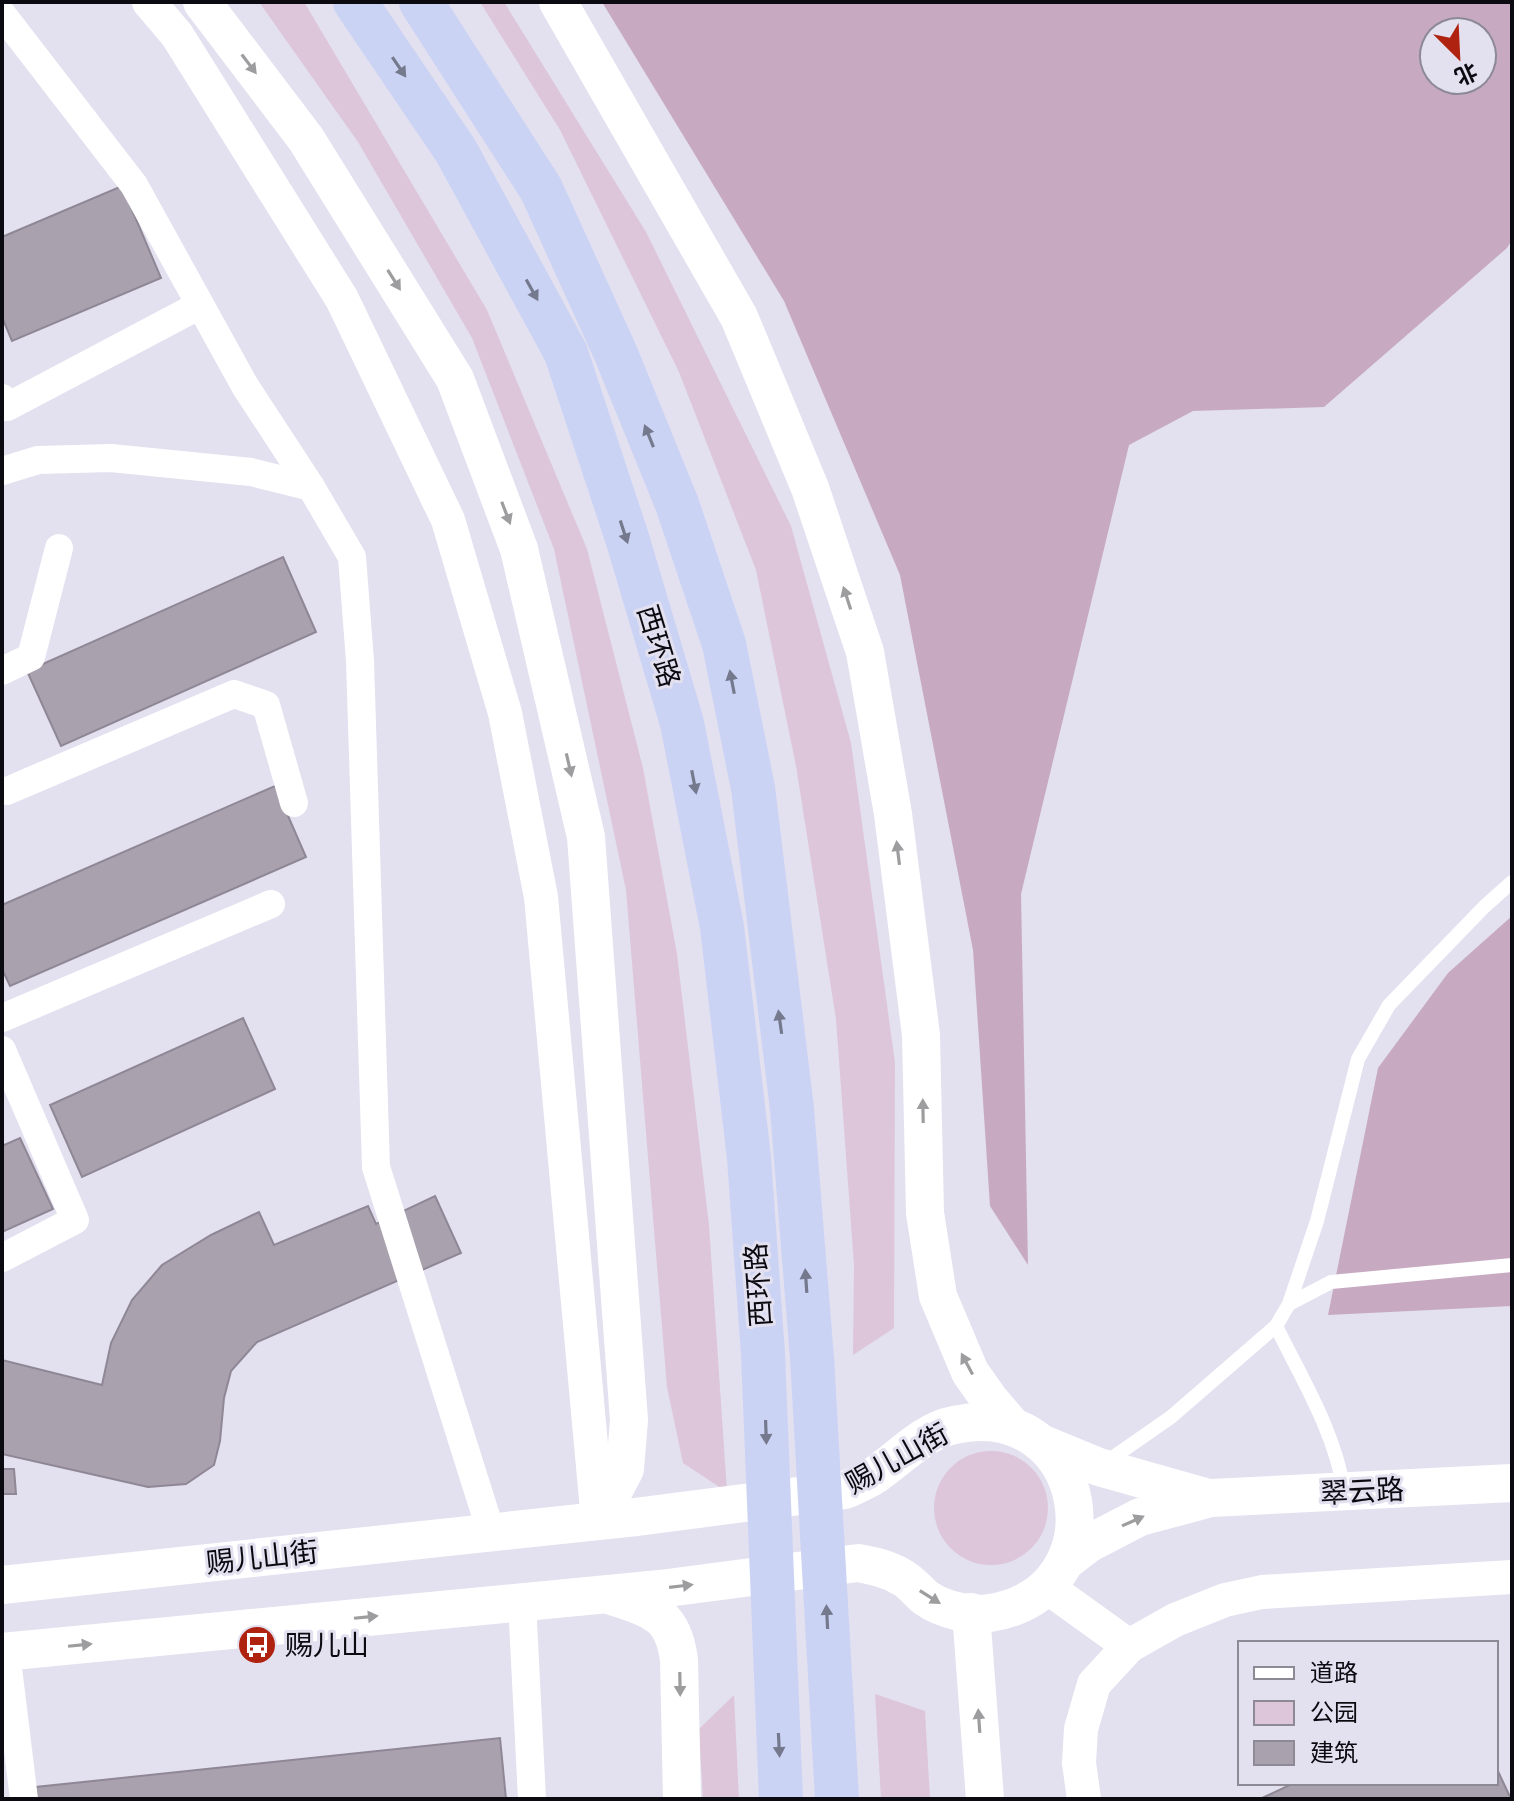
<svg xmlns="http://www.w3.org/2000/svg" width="1514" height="1801" font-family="'Source Serif 4','Noto Sans SC',serif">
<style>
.green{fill:#ddc6d9}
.forest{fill:#c7aac2;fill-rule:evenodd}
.building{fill:#aaa1af;stroke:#8f8795;stroke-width:2}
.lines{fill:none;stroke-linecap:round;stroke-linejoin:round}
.service{stroke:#fff;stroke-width:14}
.minor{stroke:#fff;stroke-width:28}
.tertiary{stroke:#fff;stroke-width:34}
.secondary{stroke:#fff;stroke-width:38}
.trunk{stroke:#cbd3f4;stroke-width:44}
.oneway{fill:#9d9d9f}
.oneway2{fill:#75798d}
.labels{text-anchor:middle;stroke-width:6;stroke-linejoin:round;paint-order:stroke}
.street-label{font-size:28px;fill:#0b0a10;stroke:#e3e0f0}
.poi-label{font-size:28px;fill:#0b0a10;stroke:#e3e0f0;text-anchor:start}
</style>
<rect width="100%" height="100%" fill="#e3e0f0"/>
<g class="green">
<polygon points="259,2 304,2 487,310 587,549 643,768 677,954 709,1225 727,1492 683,1463 667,1387 626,890 554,549 472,338 358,142"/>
<polygon points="480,2 504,2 646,232 791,526 851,743 895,1063 894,1328 853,1355 854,1265 836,1019 796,766 756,570 679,372 560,130"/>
<circle cx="991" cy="1508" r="57"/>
<polygon points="875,1694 925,1711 930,1799 881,1799"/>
<polygon points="734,1695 739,1799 703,1799 699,1729"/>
</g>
<g class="forest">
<path d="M602,2H1512V240L1507,248L1324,407L1193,411L1129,445L1021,894L1028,1265L990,1206L973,950L900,575L784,301ZM1434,32H1482V80H1434Z"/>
<polygon points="1512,916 1512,1306 1328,1315 1378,1068 1448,973"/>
</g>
<g class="building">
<polygon points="122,186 161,278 12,341 2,317 2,237"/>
<polygon points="283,557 316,632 61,746 27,671"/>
<polygon points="275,786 306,857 10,986 2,969 2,905"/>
<polygon points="243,1018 275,1089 82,1177 50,1105"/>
<polygon points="20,1138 53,1209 2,1232 2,1146"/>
<polygon points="435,1196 461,1253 257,1342 231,1371 224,1398 220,1441 214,1465 186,1484 148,1487 2,1454 2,1360 102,1385 111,1343 132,1300 162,1265 211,1235 259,1212 274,1245 368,1206 376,1224"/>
<polygon points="2,1469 14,1469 16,1494 2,1494"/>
<polygon points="500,1738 506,1799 37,1799 36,1787"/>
<polygon points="1496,1767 1511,1799 1260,1799 1294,1783 1496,1783"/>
</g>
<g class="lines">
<g class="service">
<polyline points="1289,1304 1331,1282 1512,1265"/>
<path d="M1276,1326C1302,1379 1335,1432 1344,1491"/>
<polyline points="1105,1463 1171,1417 1276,1326 1289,1304 1317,1221 1358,1059 1389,1005 1484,907 1512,882"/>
</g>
<g class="minor">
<polyline points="2,14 134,185 245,386 311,487 352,557 360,661 376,1167 491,1532"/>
<polyline points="2,398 7,407 200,305"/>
<polyline points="2,471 38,460 111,458 251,472 311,487"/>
<polyline points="2,671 31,657 59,548"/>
<polyline points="7,791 234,694 266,705 294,803"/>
<polyline points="2,1018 271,904"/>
<polyline points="2,1050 75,1220 2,1258"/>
<polyline points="522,1602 532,1799"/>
<polyline points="6,1652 24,1799"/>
</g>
<g class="tertiary">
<polyline points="149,2 177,35 342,299 448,520 505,713 541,897 598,1521"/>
<polyline points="1047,1587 1129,1646"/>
<polyline points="1084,1799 1079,1763 1081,1729 1094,1684 1129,1646 1175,1620 1225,1600 1262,1592 1512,1577"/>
</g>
<g class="secondary">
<polyline points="202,2 306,139 455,379 519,549 586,837 629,1420 625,1469 598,1521"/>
<polyline points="558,2 739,317 810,488 865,652 893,814 921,1035 925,1213 938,1296 970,1372 989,1399 1013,1427"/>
<polyline points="1043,1444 1099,1467 1205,1497"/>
<polyline points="1066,1561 1088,1544 1140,1517 1211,1498 1512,1483"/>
<path d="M2,1585L636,1517L845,1490C854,1486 864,1482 872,1477C898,1460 923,1431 954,1425C1090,1396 1123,1592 990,1613C970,1616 943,1610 926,1598C918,1592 912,1583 903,1578C889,1569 874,1566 858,1563L660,1589L2,1652"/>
<path d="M612,1596C652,1610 673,1613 679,1660L682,1799"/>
<polyline points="971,1612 985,1799"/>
</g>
<g class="trunk">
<polyline points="355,2 456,151 566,353 628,541 682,723 722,927 749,1158 763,1354 781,1799"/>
<polyline points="421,2 541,189 616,354 677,504 724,644 753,788 792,1109 812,1358 837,1799"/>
</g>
</g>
<defs><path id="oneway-solid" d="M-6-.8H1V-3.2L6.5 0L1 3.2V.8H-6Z" transform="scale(2)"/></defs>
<g class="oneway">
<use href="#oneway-solid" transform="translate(249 64) rotate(53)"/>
<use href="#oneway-solid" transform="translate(394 280) rotate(58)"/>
<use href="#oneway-solid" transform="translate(506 513) rotate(69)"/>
<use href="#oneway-solid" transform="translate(847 598) rotate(-108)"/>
<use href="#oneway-solid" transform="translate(569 765) rotate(77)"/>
<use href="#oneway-solid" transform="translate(898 853) rotate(-97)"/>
<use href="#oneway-solid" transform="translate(923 1111) rotate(-91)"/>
<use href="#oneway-solid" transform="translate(967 1364) rotate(-118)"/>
<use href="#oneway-solid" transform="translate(1133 1521) rotate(-24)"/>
<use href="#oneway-solid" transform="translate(681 1586) rotate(-7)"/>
<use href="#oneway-solid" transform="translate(930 1597) rotate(32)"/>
<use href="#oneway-solid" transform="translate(366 1617) rotate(-6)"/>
<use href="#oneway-solid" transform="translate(80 1645) rotate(-6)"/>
<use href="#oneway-solid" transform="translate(680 1684) rotate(89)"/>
<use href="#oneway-solid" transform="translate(979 1721) rotate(-94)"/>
</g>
<g class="oneway2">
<use href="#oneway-solid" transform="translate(399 67) rotate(56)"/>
<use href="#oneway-solid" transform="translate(532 290) rotate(61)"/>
<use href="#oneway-solid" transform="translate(649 436) rotate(-112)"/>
<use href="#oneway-solid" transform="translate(624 532) rotate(72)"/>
<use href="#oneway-solid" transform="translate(732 682) rotate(-101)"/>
<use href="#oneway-solid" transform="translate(694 782) rotate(79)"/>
<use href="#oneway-solid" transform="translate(780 1022) rotate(-98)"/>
<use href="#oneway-solid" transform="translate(806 1281) rotate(-94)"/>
<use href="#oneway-solid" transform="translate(766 1432) rotate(88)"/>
<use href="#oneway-solid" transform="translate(827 1617) rotate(-93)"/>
<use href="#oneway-solid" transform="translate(779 1745) rotate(87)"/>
</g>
<defs>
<g id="bus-disc" transform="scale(2)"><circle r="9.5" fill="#b02210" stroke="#e3e0f0"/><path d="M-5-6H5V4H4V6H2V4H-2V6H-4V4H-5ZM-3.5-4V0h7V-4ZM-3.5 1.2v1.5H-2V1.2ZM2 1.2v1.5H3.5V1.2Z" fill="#fff"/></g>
</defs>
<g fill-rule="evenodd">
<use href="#bus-disc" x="257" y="1645"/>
</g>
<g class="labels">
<g class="street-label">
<text transform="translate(659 646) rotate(73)" y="10">西环路</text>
<text transform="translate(758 1285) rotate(-94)" y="10">西环路</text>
<text transform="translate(897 1458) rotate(-29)" y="10">赐儿山街</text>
<text transform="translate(1362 1491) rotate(-3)" y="10">翠云路</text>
<text transform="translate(262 1557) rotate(-6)" y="10">赐儿山街</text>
</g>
<g class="poi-label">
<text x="285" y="1655">赐儿山</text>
</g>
</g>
<rect width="1514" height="1801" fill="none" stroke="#0b0a10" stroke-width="8"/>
<rect x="1238" y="1641" width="260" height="144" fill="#e3e0f0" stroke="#8d8a96" stroke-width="2"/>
<rect x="1254" y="1667" width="40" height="12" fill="#ffffff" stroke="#8d8a96" stroke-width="2"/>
<text x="1310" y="1681" font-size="24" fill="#0b0a10">道路</text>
<rect x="1254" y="1701" width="40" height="24" fill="#ddc6d9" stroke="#8d8a96" stroke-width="2"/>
<text x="1310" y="1721" font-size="24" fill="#0b0a10">公园</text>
<rect x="1254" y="1741" width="40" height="24" fill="#aaa1af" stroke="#8d8a96" stroke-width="2"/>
<text x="1310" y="1761" font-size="24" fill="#0b0a10">建筑</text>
<g transform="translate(1458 56) rotate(156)"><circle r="38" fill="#e3e0f0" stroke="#8d8a96" stroke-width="2"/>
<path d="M0-6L14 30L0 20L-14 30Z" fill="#b02210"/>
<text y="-12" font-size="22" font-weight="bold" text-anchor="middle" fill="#0b0a10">北</text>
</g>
</svg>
